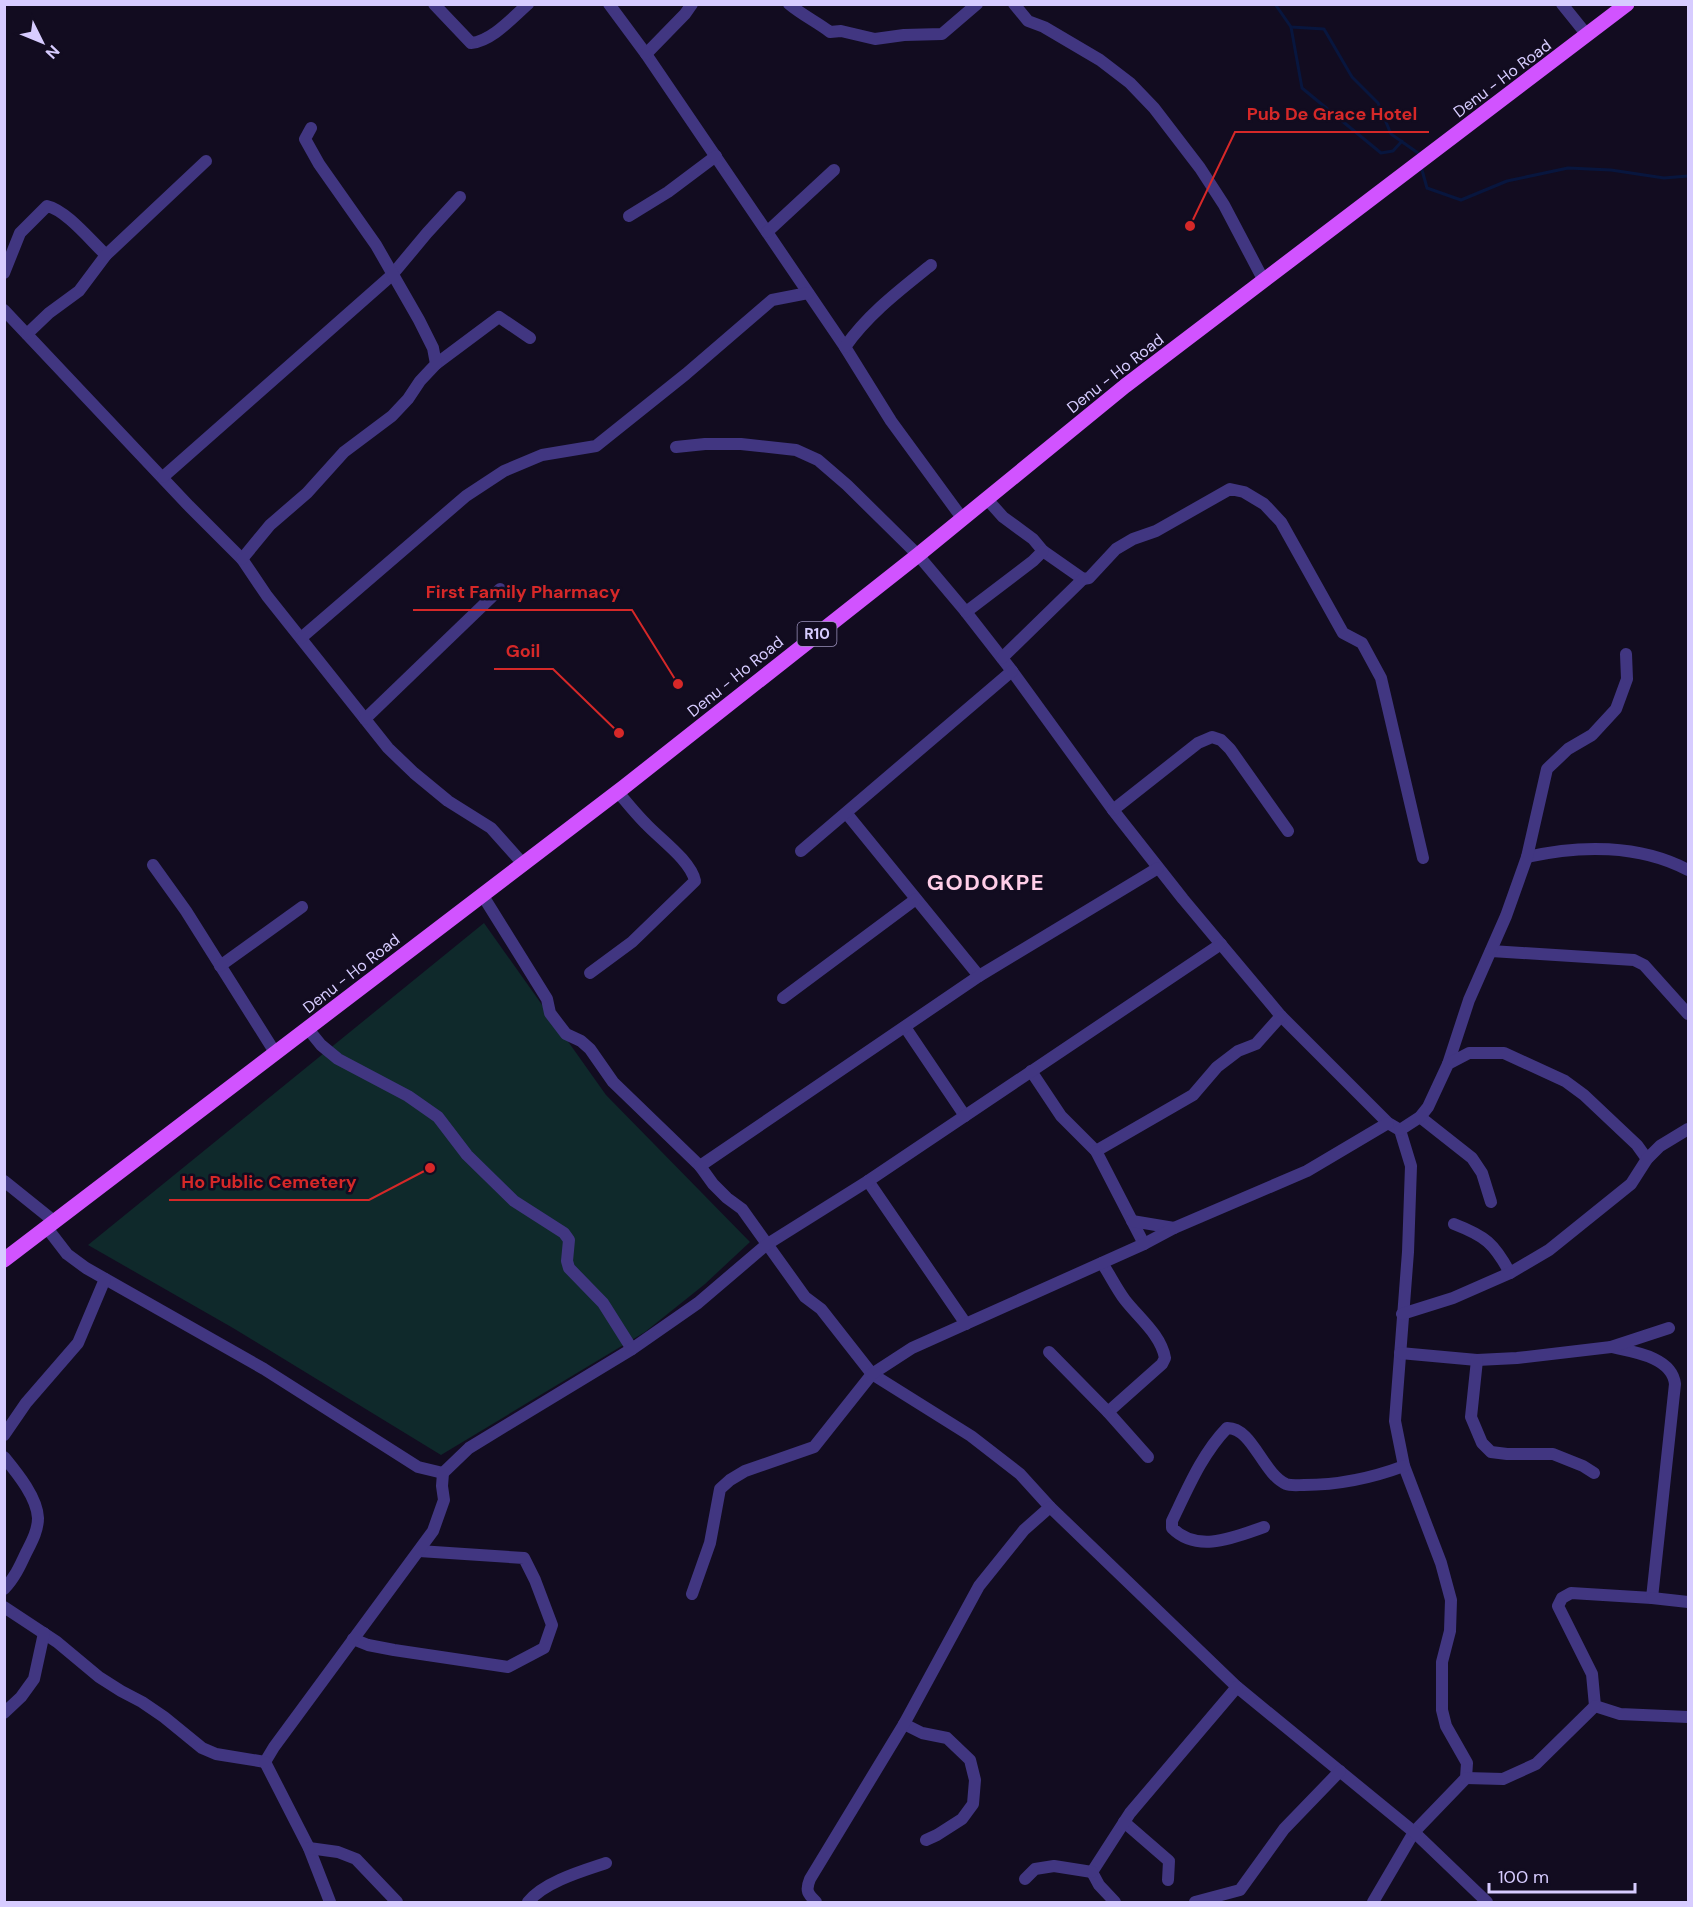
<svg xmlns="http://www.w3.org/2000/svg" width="1693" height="1907" font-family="'DM Sans',sans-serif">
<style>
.green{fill:#0f292b}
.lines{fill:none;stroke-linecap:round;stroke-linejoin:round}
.stream{stroke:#08163e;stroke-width:3}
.minor{stroke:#413681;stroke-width:12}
.major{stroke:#d153ff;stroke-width:15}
.labels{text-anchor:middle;stroke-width:5;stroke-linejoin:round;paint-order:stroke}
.shield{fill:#120c20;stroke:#9c92bc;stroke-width:1.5}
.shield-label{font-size:15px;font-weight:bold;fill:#d7ccff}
.street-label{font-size:16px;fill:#d7ccff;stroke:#120c20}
.district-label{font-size:22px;font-weight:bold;letter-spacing:1.5px;fill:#ffcee8;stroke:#120c20}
.leader{fill:none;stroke:#d62828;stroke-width:2}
.callout-dot{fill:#d62828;stroke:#120c20;stroke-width:2}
.callout-label{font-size:18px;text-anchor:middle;font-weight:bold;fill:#d62828;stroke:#120c20;stroke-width:5;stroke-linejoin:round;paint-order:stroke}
</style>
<rect width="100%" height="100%" fill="#120c20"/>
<polygon class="green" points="484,923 606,1095 750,1242 705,1284 645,1332 441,1455 233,1328 88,1245"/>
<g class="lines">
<g class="stream">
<polyline points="1275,4 1291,27 1324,29 1352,77 1378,103 1391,134 1418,153"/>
<polyline points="1291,27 1302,88 1381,153 1393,151 1402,141"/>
<polyline points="1422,170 1427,188 1461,200 1507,181 1568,168 1611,170 1664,178 1688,176"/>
</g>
<g class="minor">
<path d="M434,4L471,43C492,41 512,18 528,4"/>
<polyline points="609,4 646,54 845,347 891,421 962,518"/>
<path d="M789,4C802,15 817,22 830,32L841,31L875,39L904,35L942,34L977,4"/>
<polyline points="1014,4 1028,21 1044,27 1100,60 1130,83 1154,108 1200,168 1224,205 1264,281"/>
<polyline points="1562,4 1587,35"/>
<polyline points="646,54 685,14 692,4"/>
<polyline points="629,216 668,192 716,156"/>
<polyline points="767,232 834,170"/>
<path d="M4,273L20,233L47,206C66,210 91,241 106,255"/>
<polyline points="4,310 189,506 242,559 267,596 388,748 414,773 448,801 491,828 524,865"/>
<polyline points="27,334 49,313 79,291 106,255 206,161"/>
<path d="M845,347C868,314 900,290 931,265"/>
<polyline points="436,364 499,317 530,338"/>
<polyline points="676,447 705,444 741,444 796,450 818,460 847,485 918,555 966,612 1012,671 1113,810 1183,899 1281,1016 1388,1123 1400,1130 1411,1166 1408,1252 1395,1421 1404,1466 1441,1563 1451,1600 1450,1631 1442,1662 1442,1710 1446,1726 1467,1763 1466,1778 1414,1832 1373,1902"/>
<polyline points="163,477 392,275 427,233 460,197"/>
<polyline points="986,498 1003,517 1033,539 1043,551 1083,579 1089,578 1116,549 1133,539 1156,531 1230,489 1244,492 1264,504 1281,522 1343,633 1362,643 1381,678 1423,858"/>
<polyline points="242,559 270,525 307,493 344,452 392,416 408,399 420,381 436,364 433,348 419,320 376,245 319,164 305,139 311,128"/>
<polyline points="966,612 1033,561 1043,551"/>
<polyline points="301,638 466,496 504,471 542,455 596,446 686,374 772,300 808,293"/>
<polyline points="1002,658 1083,579"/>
<polyline points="365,719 500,589"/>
<polyline points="1113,810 1198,743 1212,737 1221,740 1230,749 1288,831"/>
<polyline points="847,814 979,976"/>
<polyline points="801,851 1012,671"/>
<path d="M1527,857C1579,845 1639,844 1688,870"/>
<polyline points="153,865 186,911 276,1054"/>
<polyline points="483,896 547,999 550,1013 566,1034 581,1041 590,1049 613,1082 700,1166 713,1184 727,1198 742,1209 805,1297 821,1309 872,1374 971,1436 1020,1474 1050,1507 1237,1687 1414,1832 1487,1902"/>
<polyline points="1491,951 1634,960 1644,965 1688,1014"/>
<polyline points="220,966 302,907"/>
<path d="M590,973L632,942L695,881C691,861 660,839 646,824C636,814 627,803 618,792"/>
<polyline points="783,998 916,899"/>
<polyline points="905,1027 965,1116"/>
<polyline points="308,1029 321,1045 338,1059 408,1096 438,1117 467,1155 514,1201 564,1233 569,1240 567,1261 569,1268 603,1303 632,1349"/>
<polyline points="1448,1064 1469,1000 1506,916 1527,857 1547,769 1568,749 1592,735 1616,709 1627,679 1626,654"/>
<polyline points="1031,1071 1061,1116 1096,1151 1193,1095 1217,1067 1238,1051 1256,1044 1281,1016"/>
<polyline points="1420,1117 1472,1158 1482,1173 1491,1202"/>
<polyline points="1400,1130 1420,1117 1428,1107 1448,1064 1469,1053 1504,1053 1565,1081 1584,1095 1637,1145 1647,1159"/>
<polyline points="1096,1151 1144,1244"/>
<polyline points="700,1166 979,976 1158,868"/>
<polyline points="4,1181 55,1222"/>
<polyline points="868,1181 966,1324"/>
<polyline points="1132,1221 1174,1228"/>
<path d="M1454,1224C1485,1236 1494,1243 1510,1273"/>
<polyline points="47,1228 67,1254 86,1268 264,1369 418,1467 443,1473"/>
<path d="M1102,1263C1110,1275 1116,1288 1125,1300C1139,1318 1161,1335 1165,1358L1162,1364L1108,1412"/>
<polyline points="1402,1314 1453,1298 1510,1273 1549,1250 1631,1184 1647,1159 1660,1146 1688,1129"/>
<path d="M1611,1347C1634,1352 1672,1357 1675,1384L1652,1598L1571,1593L1562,1598L1558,1606L1592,1674L1595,1706L1620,1714L1688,1717"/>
<polyline points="1049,1352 1108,1412 1148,1457"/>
<polyline points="1400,1353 1477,1360 1517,1358 1611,1347 1669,1328"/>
<polyline points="1477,1360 1471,1417 1482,1443 1491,1452 1507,1454 1553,1454 1583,1466 1594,1473"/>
<polyline points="4,1435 26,1403 78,1343 105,1279"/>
<path d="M4,1457C17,1473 37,1497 38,1518C38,1531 31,1543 26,1553C20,1566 14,1579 4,1589"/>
<path d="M1264,1527C1235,1537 1198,1554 1172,1528V1521C1188,1488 1202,1454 1227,1428C1252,1427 1263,1474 1286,1484C1291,1486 1298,1485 1304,1485C1339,1485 1372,1478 1404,1466"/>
<polyline points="692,1594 710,1543 720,1489 730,1480 745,1471 814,1447 872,1374 912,1348 1144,1244 1174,1228 1307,1171 1388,1123"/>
<polyline points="1652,1598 1688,1602"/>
<polyline points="4,1607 57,1642 99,1677 121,1691 142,1702 164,1717 202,1748 216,1754 265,1762"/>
<polyline points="353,1639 368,1645 394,1650 508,1667 544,1648 552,1625 535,1580 524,1558 419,1551"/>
<polyline points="4,1713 21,1697 34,1679 44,1633"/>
<polyline points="904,1724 922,1733 947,1738 970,1760 975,1780 973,1804 962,1819 937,1835 926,1840"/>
<polyline points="265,1762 274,1747 433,1531 444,1500 442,1486 443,1473 469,1448 632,1349 698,1303 766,1245 868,1181 1221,944"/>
<polyline points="265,1762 309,1848 330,1902"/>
<polyline points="1466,1778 1503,1779 1536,1764 1595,1706"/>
<polyline points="1124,1822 1169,1861 1168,1880"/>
<polyline points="309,1848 338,1852 356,1859 397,1902"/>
<polyline points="1092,1872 1130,1813 1237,1687"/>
<polyline points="1092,1872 1099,1885 1115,1902"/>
<polyline points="1025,1879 1035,1869 1054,1866 1092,1872"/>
<path d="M528,1902C544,1882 582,1871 606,1863"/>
<path d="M816,1902C808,1894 805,1891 810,1879L904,1724L979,1586L1024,1530L1050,1507"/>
<polyline points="1195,1902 1240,1890 1284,1829 1340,1771"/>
</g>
<polyline class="major" points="4,1260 624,787 918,555 1125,386 1627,4"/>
</g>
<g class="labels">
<rect class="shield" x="797.5" y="622" width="39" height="24" rx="4.5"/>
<g class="shield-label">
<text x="817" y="639">R10</text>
</g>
<g class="street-label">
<text transform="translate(1502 78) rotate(-37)" y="6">Denu - Ho Road</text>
<text transform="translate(1115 373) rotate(-38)" y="6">Denu - Ho Road</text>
<text transform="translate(735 676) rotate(-39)" y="6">Denu - Ho Road</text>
<text transform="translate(351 973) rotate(-38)" y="6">Denu - Ho Road</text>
</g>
<g class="district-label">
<text x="986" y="890">GODOKPE</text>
</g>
</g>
<path class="leader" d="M1190 226L1235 132H1429M678 684L632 610H413M619 733L553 669H494M430 1168L369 1200H169"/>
<g class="callout-dot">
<circle cx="1190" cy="226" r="6"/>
<circle cx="678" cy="684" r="6"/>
<circle cx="619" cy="733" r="6"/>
<circle cx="430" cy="1168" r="6"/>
</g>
<g class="callout-label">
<text x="1332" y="120">Pub De Grace Hotel</text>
<text x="523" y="598">First Family Pharmacy</text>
<text x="523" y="657">Goil</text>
<text x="269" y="1188">Ho Public Cemetery</text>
</g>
<rect width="1693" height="1907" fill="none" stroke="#d7ccff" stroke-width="12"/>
<g transform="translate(42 42) rotate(133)" stroke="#120c20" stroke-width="4.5" paint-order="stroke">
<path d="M0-4.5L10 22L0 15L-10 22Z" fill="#d7ccff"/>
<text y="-9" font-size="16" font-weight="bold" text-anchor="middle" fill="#d7ccff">N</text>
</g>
<path d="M1489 1883v9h146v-9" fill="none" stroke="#d7ccff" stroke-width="3"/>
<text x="1498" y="1883" font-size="18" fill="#d7ccff" stroke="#120c20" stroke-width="4.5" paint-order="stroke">100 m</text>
</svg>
